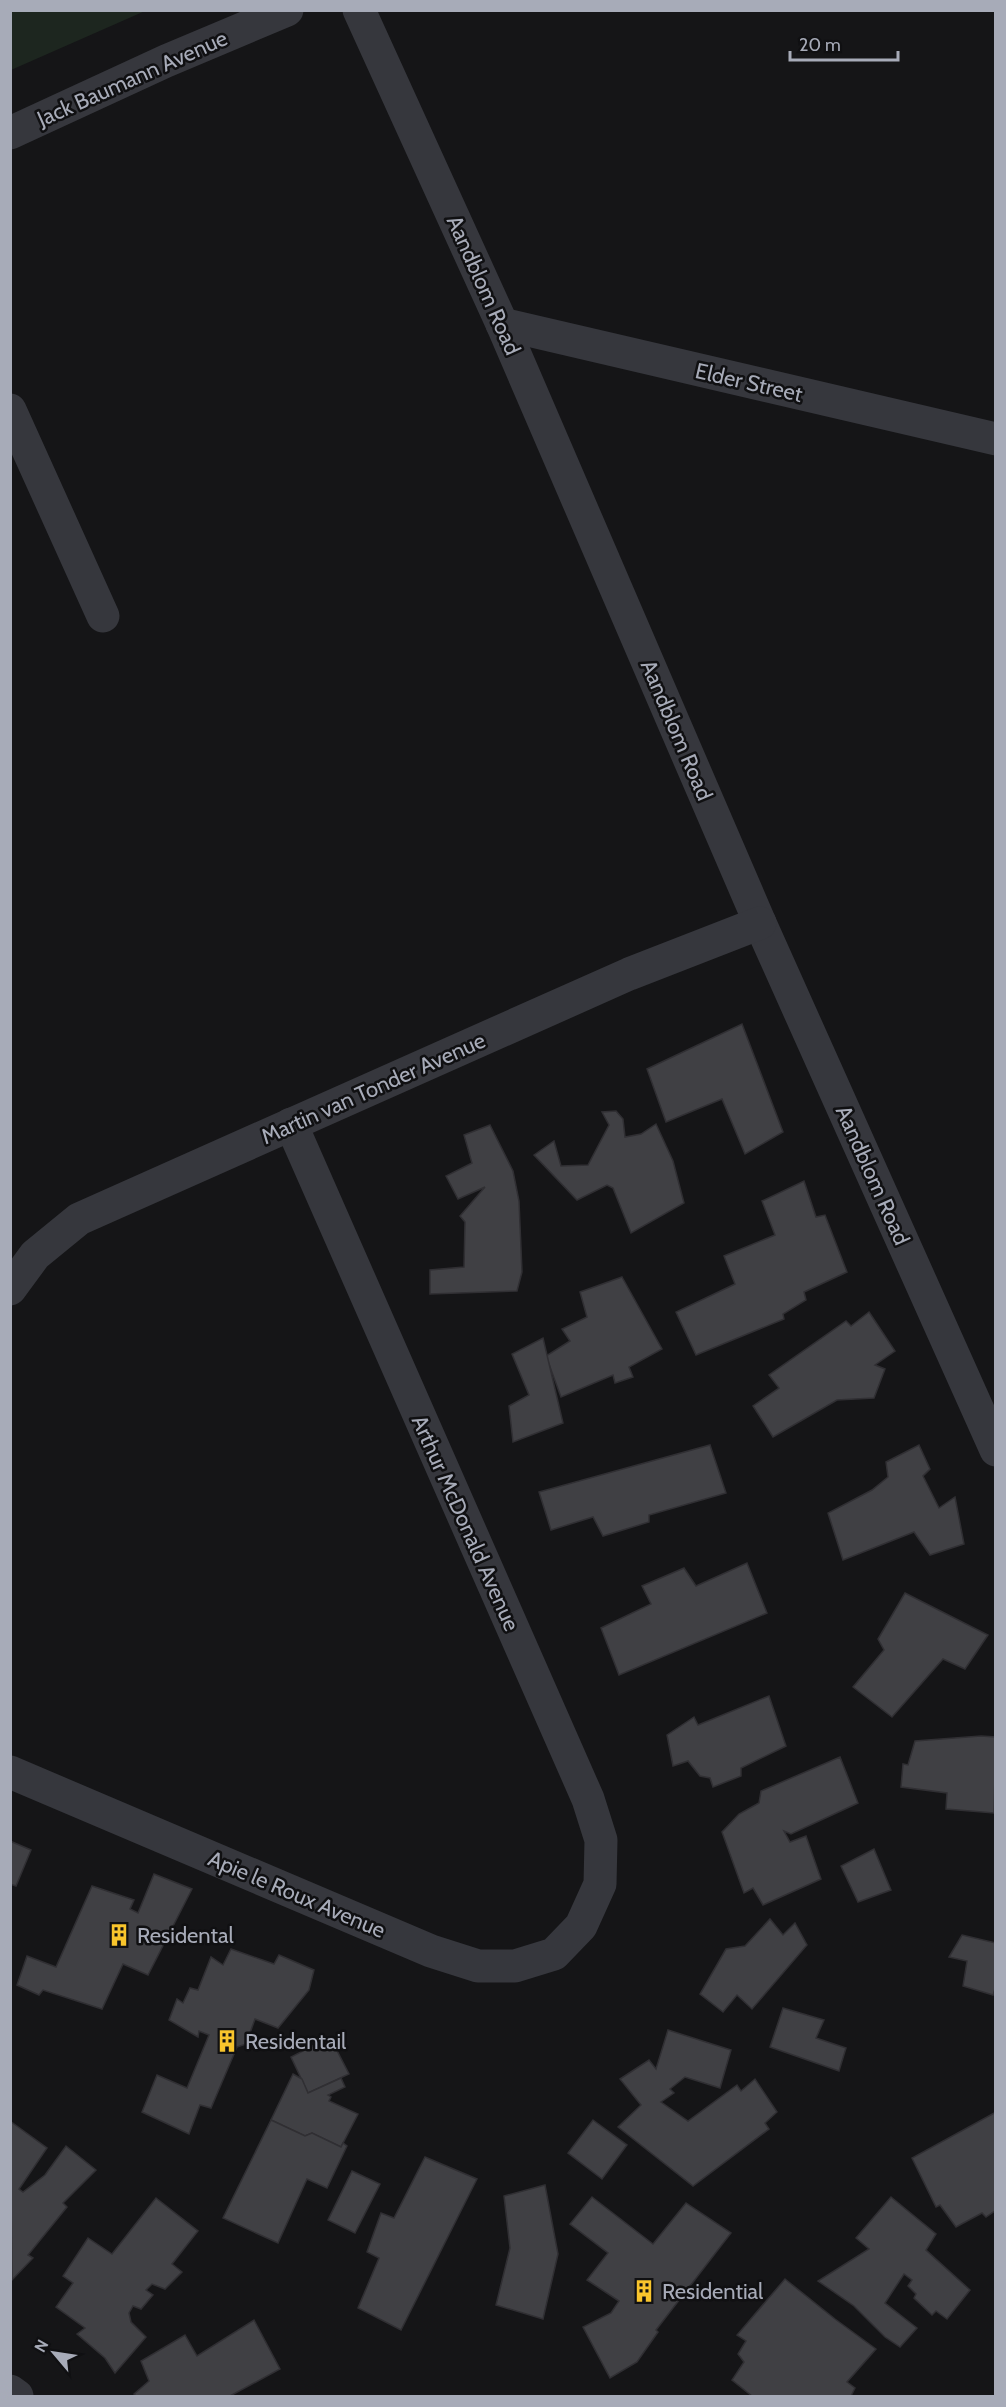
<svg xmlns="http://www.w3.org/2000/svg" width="1006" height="2407" font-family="Cabin,sans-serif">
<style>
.green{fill:#1d261f}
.building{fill:#404044;stroke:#302f33;stroke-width:1.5}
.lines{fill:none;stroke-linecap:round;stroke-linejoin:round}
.minor{stroke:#36373d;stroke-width:33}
.labels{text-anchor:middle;stroke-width:5;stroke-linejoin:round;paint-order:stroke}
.street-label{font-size:22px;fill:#a7abb8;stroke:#101012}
.poi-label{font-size:22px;fill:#a7abb8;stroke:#101012;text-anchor:start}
</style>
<rect width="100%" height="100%" fill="#151517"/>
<polygon class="green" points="11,10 145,10 145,11 11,70"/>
<g class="building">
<polygon points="742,1024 783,1132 745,1154 722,1099 666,1122 647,1069"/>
<polygon points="616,1111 623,1119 625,1137 641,1134 656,1124 673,1161 684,1203 631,1233 613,1188 607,1185 577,1200 534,1155 554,1141 561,1166 588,1165 609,1125 602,1112"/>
<polygon points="490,1125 513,1171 519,1201 522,1272 517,1291 430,1294 430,1270 464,1267 465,1222 460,1216 485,1187 458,1199 446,1176 472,1163 464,1135"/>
<polygon points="804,1181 816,1217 825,1215 847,1272 804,1292 806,1300 783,1314 784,1319 696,1355 676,1312 735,1284 724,1256 775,1235 762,1201"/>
<polygon points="622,1277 662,1349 629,1367 633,1377 615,1383 613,1375 561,1397 546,1356 570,1341 562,1329 587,1317 580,1292"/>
<polygon points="869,1312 895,1351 875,1365 885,1369 874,1398 837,1400 773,1437 753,1406 779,1388 769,1375 846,1321 851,1326"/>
<polygon points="543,1338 563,1423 513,1442 509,1406 529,1395 512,1354"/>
<polygon points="710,1445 726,1493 649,1515 649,1522 603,1536 593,1517 551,1530 539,1492"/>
<polygon points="919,1445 930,1469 923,1476 939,1508 955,1497 964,1544 930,1555 914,1532 843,1560 828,1513 872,1490 888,1477 886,1462"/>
<polygon points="747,1563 767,1613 619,1675 601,1628 651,1604 642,1586 684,1568 696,1586"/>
<polygon points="905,1593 988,1635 965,1669 943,1659 892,1717 853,1687 884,1650 878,1639"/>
<polygon points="769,1696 786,1746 741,1768 741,1776 713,1787 710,1778 700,1776 688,1761 673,1766 667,1735 694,1717 698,1725"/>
<polygon points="981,1736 996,1737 994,1813 946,1809 947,1793 901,1787 903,1764 908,1765 915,1741"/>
<polygon points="840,1757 858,1803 791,1834 784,1831 790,1842 806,1836 821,1879 763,1905 753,1888 744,1893 722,1832 739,1814 759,1803 761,1791"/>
<polygon points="10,1841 31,1850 16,1886 10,1884"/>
<polygon points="874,1849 891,1890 858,1902 841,1866"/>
<polygon points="154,1874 192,1889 148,1975 123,1964 102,2009 43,1990 39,1995 17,1985 27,1956 56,1967 92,1886 134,1900 130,1909 138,1913"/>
<polygon points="770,1919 783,1935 795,1923 807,1945 752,2009 737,1995 723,2012 700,1994 726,1949 745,1946"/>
<polygon points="962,1935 996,1943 996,1986 993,1995 963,1986 967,1961 949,1957"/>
<polygon points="231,1949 274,1964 279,1955 314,1970 309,1990 278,2028 255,2019 246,2044 237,2047 211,2108 200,2105 189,2134 142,2112 157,2075 187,2088 209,2035 199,2031 198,2037 169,2020 177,1999 183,2003 190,1988 198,1990 211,1957 223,1965"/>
<polygon points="783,2008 824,2020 816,2038 846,2048 839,2071 770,2047"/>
<polygon points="668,2030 731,2050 720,2088 685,2077 670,2089 674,2093 661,2102 688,2121 737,2085 741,2091 755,2079 777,2112 765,2123 769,2129 693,2186 618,2127 641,2105 620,2079 649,2060 656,2069"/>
<polygon points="330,2037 349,2074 308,2093 291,2057"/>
<polygon points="293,2074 302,2079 308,2093 341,2078 345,2087 328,2095 331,2097 329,2101 358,2114 341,2147 312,2133 305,2136 271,2120"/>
<polygon points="996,2112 996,2210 986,2217 982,2213 956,2227 940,2205 936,2207 912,2158"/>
<polygon points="271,2120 305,2136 312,2133 341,2147 343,2143 347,2146 327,2188 307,2179 278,2243 223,2218"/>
<polygon points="593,2120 627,2145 602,2179 568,2153"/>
<polygon points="10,2121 47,2148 19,2189 23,2192 45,2175 66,2146 96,2170 63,2203 67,2207 28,2255 33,2258 12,2280"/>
<polygon points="425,2157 477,2179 401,2330 358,2308 379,2258 367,2252 381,2213 394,2218"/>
<polygon points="352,2171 380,2184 355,2233 328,2220"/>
<polygon points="545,2185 558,2254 543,2319 496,2305 510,2248 504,2196"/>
<polygon points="592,2197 653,2244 686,2203 731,2233 656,2330 658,2332 637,2362 610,2378 583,2327 611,2313 619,2301 587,2280 608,2253 570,2224"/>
<polygon points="891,2197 936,2234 926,2250 970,2290 947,2319 936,2311 932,2315 914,2298 916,2294 908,2286 912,2280 904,2274 885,2303 917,2328 900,2347 885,2337 854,2306 818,2281 869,2249 856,2238"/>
<polygon points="156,2198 198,2231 172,2264 182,2272 165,2289 152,2284 146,2290 153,2295 141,2309 133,2306 129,2313 131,2322 146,2337 115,2373 105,2358 77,2334 85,2328 56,2307 73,2283 63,2276 88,2238 112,2254"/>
<polygon points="785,2279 835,2319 876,2349 847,2382 855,2388 851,2396 752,2396 732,2380 744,2362 738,2354 746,2341 737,2335"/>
<polygon points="254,2320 280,2369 230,2396 136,2396 134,2394 149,2381 141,2361 185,2335 197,2356"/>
</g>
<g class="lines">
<g class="minor">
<polyline points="359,10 502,324 760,923 996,1450"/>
<polyline points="10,133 166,61 287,10"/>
<polyline points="502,324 996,439"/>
<polyline points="10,410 103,616"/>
<polyline points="10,1289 35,1255 79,1219 629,974 760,923"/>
<polyline points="10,1772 431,1951 478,1966 515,1966 554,1954 581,1926 600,1884 601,1840 588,1799 291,1124"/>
<polyline points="10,2391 17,2396"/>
</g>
</g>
<defs>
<g id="building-bare" transform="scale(1.8)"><path d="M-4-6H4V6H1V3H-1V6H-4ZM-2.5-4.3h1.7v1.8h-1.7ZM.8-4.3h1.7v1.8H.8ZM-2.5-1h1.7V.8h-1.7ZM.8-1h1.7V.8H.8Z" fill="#f9c52c" stroke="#101012" stroke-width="2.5" paint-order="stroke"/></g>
</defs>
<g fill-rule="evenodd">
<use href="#building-bare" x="119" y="1935"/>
<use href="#building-bare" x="227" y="2041"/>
<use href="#building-bare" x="644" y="2291"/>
</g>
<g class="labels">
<g class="street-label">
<text transform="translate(132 78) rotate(-24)" y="8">Jack Baumann Avenue</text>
<text transform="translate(484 285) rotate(66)" y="8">Aandblom Road</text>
<text transform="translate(749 382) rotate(13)" y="8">Elder Street</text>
<text transform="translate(677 730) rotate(67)" y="8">Aandblom Road</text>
<text transform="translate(373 1088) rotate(-24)" y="8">Martin van Tonder Avenue</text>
<text transform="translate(873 1175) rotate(66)" y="8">Aandblom Road</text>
<text transform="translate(466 1523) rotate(66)" y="8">Arthur McDonald Avenue</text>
<text transform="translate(297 1894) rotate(23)" y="8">Apie le Roux Avenue</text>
</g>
<g class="poi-label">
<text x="137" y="1943">Residental</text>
<text x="245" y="2049">Residentail</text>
<text x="662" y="2299">Residential</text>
</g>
</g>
<rect width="1006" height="2407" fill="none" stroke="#a7abb8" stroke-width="24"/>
<g transform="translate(54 2353) rotate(299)" stroke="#101012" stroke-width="4.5" paint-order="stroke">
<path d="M0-4.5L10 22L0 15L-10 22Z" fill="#a7abb8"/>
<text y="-9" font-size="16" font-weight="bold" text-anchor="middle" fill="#a7abb8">N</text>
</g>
<path d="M790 51v9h108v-9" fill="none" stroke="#a7abb8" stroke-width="3"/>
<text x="799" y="51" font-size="18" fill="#a7abb8" stroke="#101012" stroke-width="4.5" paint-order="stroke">20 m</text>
</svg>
